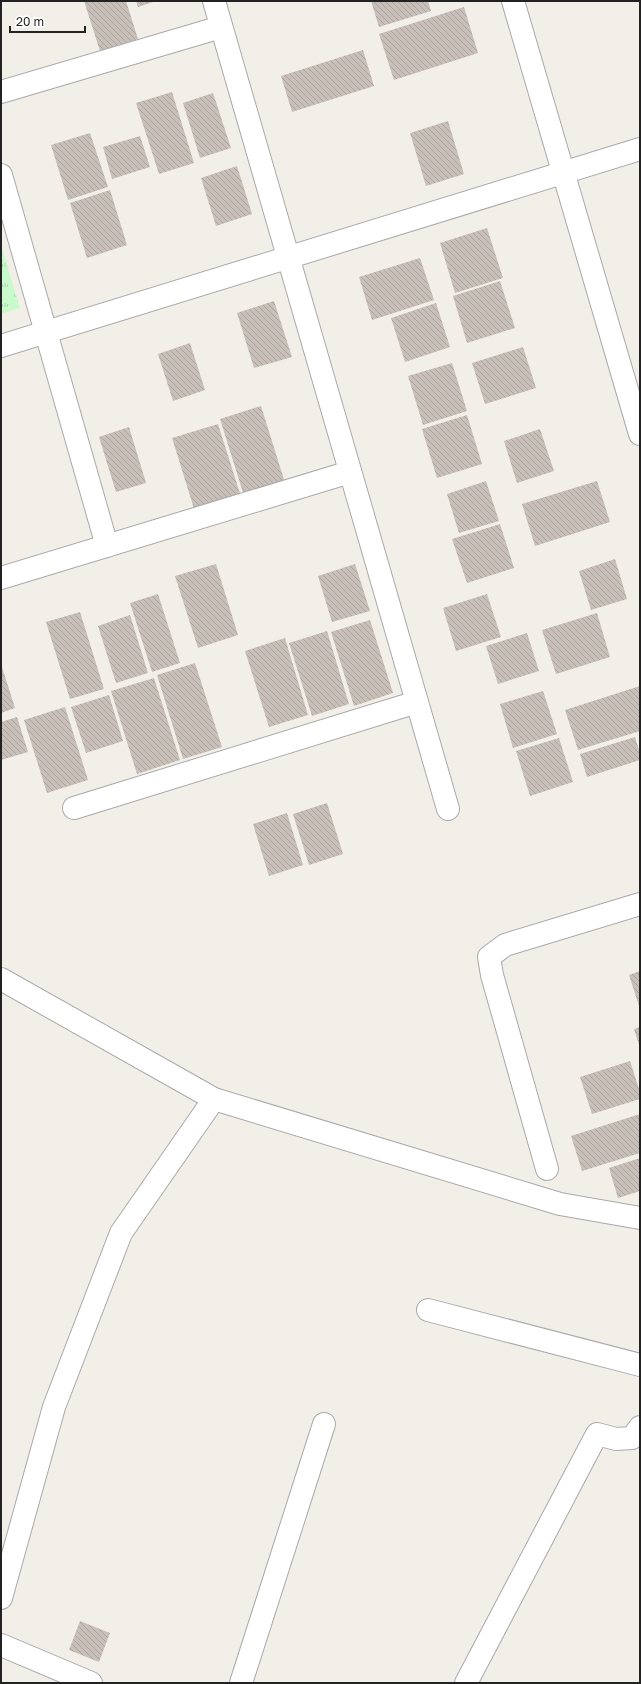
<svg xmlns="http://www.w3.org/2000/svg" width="641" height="1684" font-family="'Golos Text',sans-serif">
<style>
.park{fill:url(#park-tufts)}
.building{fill:url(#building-back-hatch)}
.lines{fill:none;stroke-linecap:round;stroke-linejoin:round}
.minor-casing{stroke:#a9a9a9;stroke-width:24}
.minor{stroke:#fff;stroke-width:22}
</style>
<defs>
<pattern id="park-tufts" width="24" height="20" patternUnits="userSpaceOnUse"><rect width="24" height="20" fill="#c8facc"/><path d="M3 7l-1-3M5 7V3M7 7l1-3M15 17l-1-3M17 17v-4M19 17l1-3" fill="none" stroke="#acd6af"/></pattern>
<pattern id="building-back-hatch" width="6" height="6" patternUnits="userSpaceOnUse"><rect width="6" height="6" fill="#c7bfb8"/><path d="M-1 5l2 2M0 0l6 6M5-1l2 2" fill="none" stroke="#aba49e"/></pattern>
</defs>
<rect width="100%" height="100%" fill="#f2efe9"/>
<polygon class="park" points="1,245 20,308 1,314"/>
<g class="building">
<polygon points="84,1 126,1 138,39 100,51"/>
<polygon points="136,1 156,1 138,7"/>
<polygon points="371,1 428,1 431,11 379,27"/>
<polygon points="464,7 478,53 394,80 379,34"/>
<polygon points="363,50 374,86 292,112 281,76"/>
<polygon points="172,92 194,163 159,174 136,103"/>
<polygon points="213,93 231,148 200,158 183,103"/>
<polygon points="448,121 464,174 426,186 410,133"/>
<polygon points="90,133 108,187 68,200 51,145"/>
<polygon points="140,136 150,167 112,179 103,147"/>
<polygon points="237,166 252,214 216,226 201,178"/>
<polygon points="110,190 127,245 87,258 70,203"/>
<polygon points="487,228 503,278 455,293 440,243"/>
<polygon points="420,258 434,300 372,320 359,277"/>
<polygon points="500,281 515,328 467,343 453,296"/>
<polygon points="274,301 292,357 254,368 237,313"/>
<polygon points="436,303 450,347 405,362 391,318"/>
<polygon points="190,343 205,390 173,401 158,354"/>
<polygon points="523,347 536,388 485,404 472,363"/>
<polygon points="452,363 467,411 423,425 408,376"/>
<polygon points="261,406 286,486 245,499 220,419"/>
<polygon points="467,415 482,464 437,478 422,429"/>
<polygon points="218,424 242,500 196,515 172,438"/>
<polygon points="129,427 146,483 116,492 99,437"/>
<polygon points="540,429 554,471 517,483 504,441"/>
<polygon points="486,481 499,521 459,533 447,494"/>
<polygon points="597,481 610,522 535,546 522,504"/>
<polygon points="500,524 514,568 467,583 452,539"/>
<polygon points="615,559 627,599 591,610 579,571"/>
<polygon points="216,564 238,635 198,648 175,576"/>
<polygon points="355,564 370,611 332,622 318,576"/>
<polygon points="158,594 180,663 152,672 130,603"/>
<polygon points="487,594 501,637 456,651 443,608"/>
<polygon points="80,612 104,689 70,699 46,622"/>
<polygon points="597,613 610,657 556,674 542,630"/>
<polygon points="130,615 148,673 116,683 98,626"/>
<polygon points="370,620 393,693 354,706 331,632"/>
<polygon points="327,631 349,704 312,716 289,643"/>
<polygon points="527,633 539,671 498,684 486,646"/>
<polygon points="285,638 308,715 269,727 245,651"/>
<polygon points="195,663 222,747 183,759 157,675"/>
<polygon points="1,664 15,708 1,713"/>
<polygon points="154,678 180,760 137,774 111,691"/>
<polygon points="640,686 640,731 578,750 565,710"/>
<polygon points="543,691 557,734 513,748 500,704"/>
<polygon points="109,695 123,741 86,753 71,707"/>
<polygon points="65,707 88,780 47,793 24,720"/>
<polygon points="17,717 28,752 1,760 1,722"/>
<polygon points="635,737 640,753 640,760 587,777 580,754"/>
<polygon points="559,738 573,782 530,796 516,751"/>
<polygon points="327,803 343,854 309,865 293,814"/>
<polygon points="287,813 303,865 269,876 253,824"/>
<polygon points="640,971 640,1009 629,975"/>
<polygon points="640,1027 640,1048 634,1029"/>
<polygon points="630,1061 640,1092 640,1099 592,1114 580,1077"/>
<polygon points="640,1114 640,1153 582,1171 571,1136"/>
<polygon points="640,1158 640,1191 618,1198 609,1168"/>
<polygon points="80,1621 110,1633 99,1662 69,1650"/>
</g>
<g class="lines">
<g class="minor-casing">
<g id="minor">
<polyline points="214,1 448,809"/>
<polyline points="513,1 640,434"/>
<polyline points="1,92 221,27"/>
<polyline points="1,175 107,546"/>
<polyline points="1,346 640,149"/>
<polyline points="1,578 350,472"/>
<polyline points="74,808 417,702"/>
<polyline points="1,979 214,1099 560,1204 640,1218"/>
<polyline points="547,1169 492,975 489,957 505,945 640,904"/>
<polyline points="428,1310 640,1365"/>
<polyline points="1,1598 54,1407 121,1233 214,1099"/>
<polyline points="1,1645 91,1683"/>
<polyline points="241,1683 324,1424"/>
<polyline points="466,1683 597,1434 616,1439 632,1438 640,1427"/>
</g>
</g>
<use href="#minor" class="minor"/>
</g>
<rect width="641" height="1684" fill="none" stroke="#222222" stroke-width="4"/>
<path d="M10 26v6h75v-6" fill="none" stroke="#222222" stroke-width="2"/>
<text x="16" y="26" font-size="12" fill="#222222" stroke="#ffffff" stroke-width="3" paint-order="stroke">20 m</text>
</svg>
